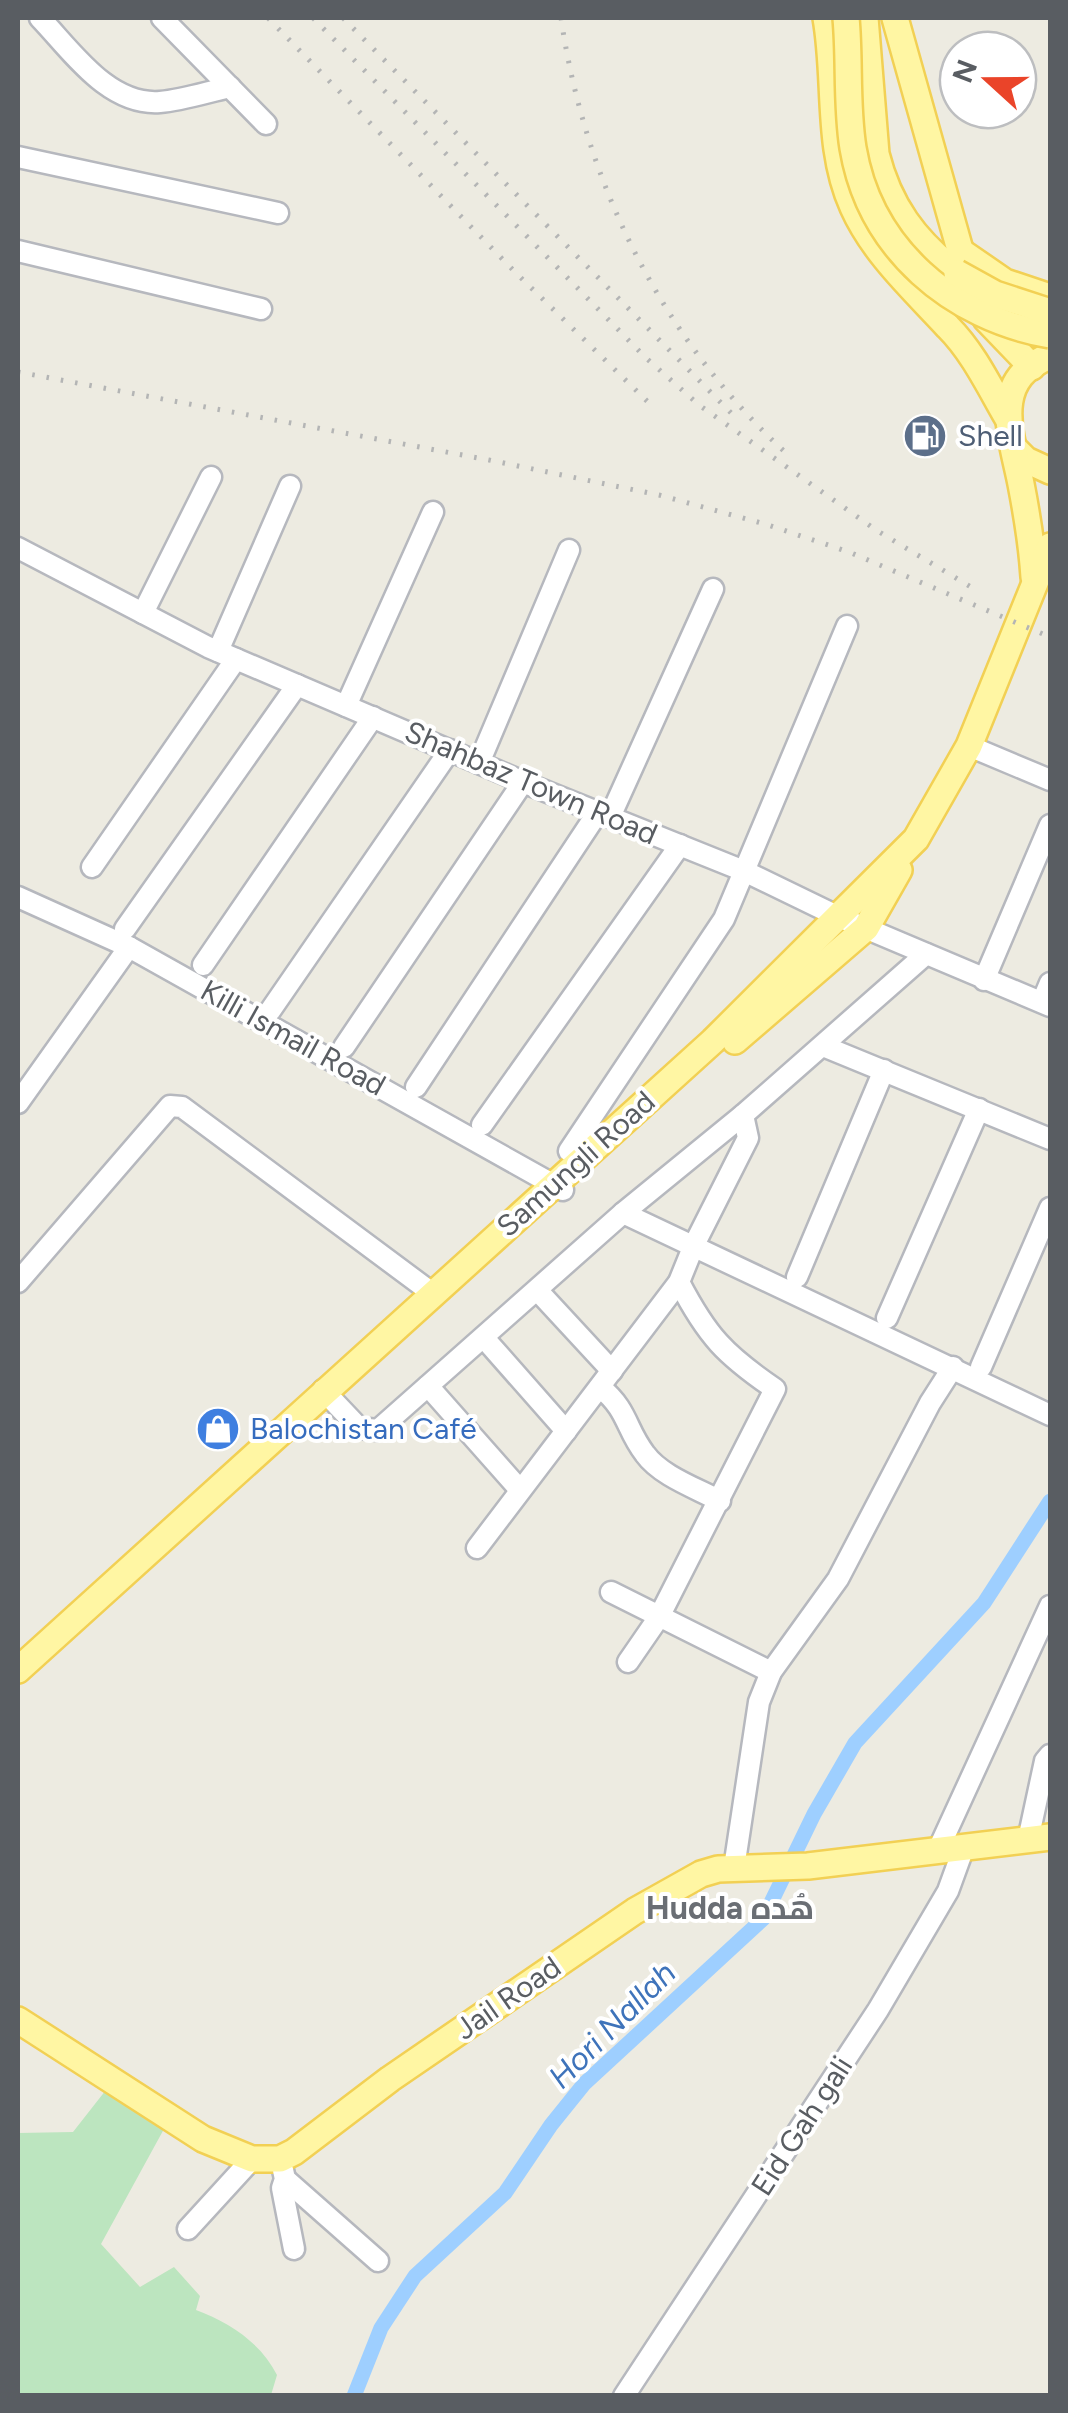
<svg xmlns="http://www.w3.org/2000/svg" width="1068" height="2413" font-family="Figtree,Cairo,sans-serif">
<style>
.green{fill:#bce5bf}
.lines{fill:none;stroke-linecap:round;stroke-linejoin:round}
.canal{stroke:#9ecfff;stroke-width:15}
.minor-casing{stroke:#b6b8be;stroke-width:25}
.major-casing{stroke:#f2d054;stroke-width:30}
.minor{stroke:#fff;stroke-width:20}
.major{stroke:#fff6a3;stroke-width:25}
.rail{stroke:#b4b5b5;stroke-width:5;stroke-dasharray:2.5 12;stroke-linecap:butt}
.major-bridge-casing{stroke:#f2d054;stroke-width:30;stroke-linecap:butt}
.major-bridge{stroke:#fff6a3;stroke-width:25}
.labels{text-anchor:middle;stroke-width:8;stroke-linejoin:round;paint-order:stroke}
.service-label{font-size:30px;fill:#4e5e75;stroke:#fff;text-anchor:start}
.street-label{font-size:30px;fill:#595d62;stroke:#fff}
.shop-label{font-size:30px;fill:#366cbe;stroke:#fff;text-anchor:start}
.neighbourhood-label{font-size:32px;font-weight:bold;fill:#6a6e74;stroke:#fff}
.water-label{font-size:32px;font-style:italic;fill:#3e73ba;stroke:#fff}
</style>
<rect width="100%" height="100%" fill="#edebe1"/>
<path class="green" d="M113,2081L170,2118L101,2244L140,2287L174,2267L200,2296L196,2310C229,2322 261,2343 277,2375L271,2395H18V2133L73,2132Z"/>
<g class="lines">
<polyline class="canal" points="354,2396 381,2328 415,2276 505,2193 551,2125 584,2084 763,1919 814,1814 855,1743 984,1603 1050,1501"/>
<g class="minor-casing">
<g id="minor">
<path d="M40,18C71,50 108,106 160,102C183,100 207,92 230,87"/>
<polyline points="162,18 266,124"/>
<polyline points="18,157 278,213"/>
<polyline points="18,251 261,309"/>
<polyline points="18,548 208,647 535,787 744,871 839,917 1050,1006"/>
<polyline points="143,613 211,477"/>
<polyline points="218,651 290,486"/>
<polyline points="346,706 433,512"/>
<polyline points="969,746 1050,780"/>
<polyline points="479,763 569,550"/>
<polyline points="610,817 713,589"/>
<polyline points="92,867 236,659"/>
<polyline points="18,897 129,947 563,1190"/>
<polyline points="125,929 297,685"/>
<polyline points="203,965 373,717"/>
<polyline points="984,980 1050,825"/>
<polyline points="1042,1002 1050,983"/>
<polyline points="270,1011 450,750"/>
<polyline points="823,1046 1050,1139"/>
<polyline points="344,1047 523,782"/>
<polyline points="416,1087 598,812"/>
<polyline points="18,1103 129,947"/>
<polyline points="482,1125 680,845"/>
<polyline points="569,1151 724,919 847,626"/>
<polyline points="623,1213 1050,1415"/>
<polyline points="797,1277 884,1070"/>
<polyline points="18,1282 170,1106 182,1107 432,1293"/>
<polyline points="538,1291 612,1371"/>
<polyline points="887,1318 979,1109"/>
<polyline points="484,1338 566,1431"/>
<polyline points="981,1367 1050,1208"/>
<polyline points="428,1386 520,1490"/>
<path d="M600,1387C629,1411 625,1428 645,1454C661,1476 696,1488 720,1501"/>
<polyline points="323,1390 359,1428 378,1430 623,1213 743,1115 926,954"/>
<polyline points="477,1548 679,1282 694,1245 748,1138 743,1115"/>
<polyline points="611,1592 771,1672"/>
<path d="M628,1662L659,1617L775,1389C725,1355 707,1336 679,1282"/>
<polyline points="1028,1840 1045,1761 1050,1755"/>
<polyline points="938,1850 1050,1606"/>
<polyline points="734,1868 759,1702 771,1672 838,1579 930,1403 953,1367"/>
<polyline points="283,2170 285,2179 282,2188 294,2249"/>
<polyline points="285,2179 378,2261"/>
<polyline points="188,2229 252,2159"/>
<polyline points="624,2396 878,2010 948,1891 964,1847"/>
</g>
</g>
<g class="major-casing">
<g id="major">
<path d="M826,18C837,79 826,148 853,207C874,254 914,290 948,327C973,352 989,386 1007,417"/>
<path d="M865,18L876,154C889,206 915,241 957,273"/>
<polyline points="895,18 971,289 986,319 1032,367"/>
<polyline points="960,251 1005,282 1050,297"/>
<polyline points="1014,448 1026,460 1050,471"/>
<path d="M1034,577C1032,546 1027,515 1021,484C1012,437 988,380 1050,356"/>
<polyline points="735,1041 866,928 899,870"/>
<polyline points="18,1670 713,1041 916,839 969,746 1050,546"/>
<polyline points="18,2020 203,2139 252,2159 280,2159 294,2152 390,2079 635,1911 701,1874 718,1869 808,1866 1050,1837"/>
</g>
</g>
<use href="#minor" class="minor"/>
<use href="#major" class="major"/>
<g class="rail">
<polyline points="268,18 515,272 649,403"/>
<polyline points="313,18 646,358 699,405 876,530 976,590"/>
<polyline points="343,18 735,417"/>
<path d="M561,18C585,183 662,339 786,453"/>
<polyline points="18,372 489,460 659,495 765,524 849,552 1050,637"/>
</g>
<g class="major-bridge-casing">
<g id="major-bridge">
<path d="M846,18C850,61 846,105 853,148C870,249 952,318 1050,335"/>
<polyline points="957,273 995,294 1050,312"/>
</g>
</g>
<use href="#major-bridge" class="major-bridge"/>
</g>
<defs>
<g id="fuel-disc" transform="scale(2.25)"><circle r="9.5" fill="#5c6f8a" stroke="#fff"/><path d="M-5.5-6h7V0h2V4h1.3V-2.5L3-4.5l.8-.8L6-3V5H2.5V1h-1V6h-7ZM-4.2-4.7v3.2H.2V-4.7Z" fill="#fff"/></g>
<g id="shop-disc" transform="scale(2.25)"><circle r="9.5" fill="#3f7fe0" stroke="#fff"/><path d="M-5-2.5h2.3a2.7 3.5 0 0 1 5.4 0H5L5.5 6h-11ZM-1.5-2.5h3a1.5 2.3 0 0 0-3 0Z" fill="#fff"/></g>
</defs>
<g fill-rule="evenodd">
<use href="#fuel-disc" x="925" y="436"/>
<use href="#shop-disc" x="218" y="1429"/>
</g>
<g class="labels">
<g class="service-label">
<text x="958" y="446">Shell</text>
</g>
<g class="street-label">
<text transform="translate(531 783) rotate(23)" y="10">Shahbaz Town Road</text>
<text transform="translate(293 1038) rotate(29)" y="10">Killi Ismail Road</text>
<text transform="translate(576 1164) rotate(-42)" y="10">Samungli Road</text>
<text transform="translate(508 1998) rotate(-35)" y="10">Jail Road</text>
<text transform="translate(802 2126) rotate(-57)" y="10">Eid Gah gali</text>
</g>
<g class="shop-label">
<text x="250" y="1439">Balochistan Café</text>
</g>
<g class="neighbourhood-label">
<text x="730" y="1919">Hudda ھُدہ</text>
</g>
<g class="water-label">
<text transform="translate(612 2025) rotate(-45)" y="11">Hori Nallah</text>
</g>
</g>
<rect width="1068" height="2413" fill="none" stroke="#595d62" stroke-width="40"/>
<g transform="translate(988 80) rotate(291)"><circle r="48" fill="#ffffff" stroke="#bdbec0" stroke-width="2.5"/>
<path d="M0-8L18 38L0 25L-18 38Z" fill="#ea4429"/>
<text y="-15" font-size="28" font-weight="bold" text-anchor="middle" fill="#595d62">N</text>
</g>
</svg>
